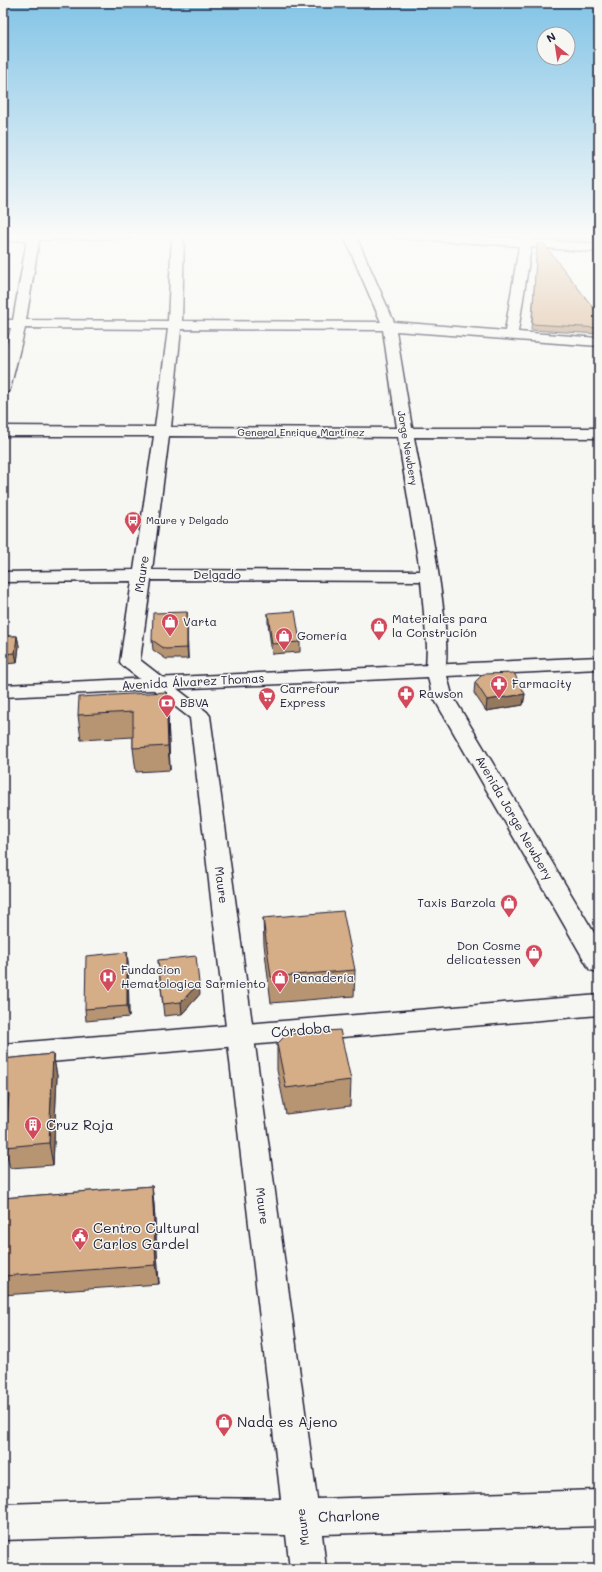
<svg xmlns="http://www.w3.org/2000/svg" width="602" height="1572" font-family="Mali,sans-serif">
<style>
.green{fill:#a0da9f;stroke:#617e6d}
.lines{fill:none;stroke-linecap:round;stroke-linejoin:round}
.street-casing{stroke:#22223b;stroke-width:3}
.secondary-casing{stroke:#22223b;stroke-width:3}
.street{fill:#f6f6f2;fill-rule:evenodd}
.secondary{fill:#f6f6f2;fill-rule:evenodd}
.wall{fill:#b79573;stroke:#22223b}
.shaded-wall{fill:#95795e;stroke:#22223b}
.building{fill:#d5ad86;stroke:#22223b}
.labels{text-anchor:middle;stroke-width:3;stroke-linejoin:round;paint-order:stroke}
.far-street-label{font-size:10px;fill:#22223b;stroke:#f6f6f2}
.far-poi-label{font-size:10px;fill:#22223b;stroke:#f6f6f2;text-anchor:start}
.street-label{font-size:12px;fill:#22223b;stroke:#f6f6f2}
.poi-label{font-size:12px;fill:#22223b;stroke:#f6f6f2;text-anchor:start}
.near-street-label{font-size:14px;fill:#22223b;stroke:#f6f6f2}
.near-poi-label{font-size:14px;fill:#22223b;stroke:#f6f6f2;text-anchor:start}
</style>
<rect width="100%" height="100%" fill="#f6f6f2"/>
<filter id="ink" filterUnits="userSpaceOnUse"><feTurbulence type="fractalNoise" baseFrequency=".025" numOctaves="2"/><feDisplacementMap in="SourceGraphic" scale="8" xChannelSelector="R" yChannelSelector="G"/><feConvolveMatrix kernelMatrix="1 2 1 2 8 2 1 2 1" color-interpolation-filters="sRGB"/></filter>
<g filter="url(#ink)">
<polygon class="green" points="540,234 599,234 599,243 547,240 540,237"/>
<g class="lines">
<g class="street-casing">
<path id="street" d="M3,234H137L131,238L39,240L26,320L168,321L172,234H184L182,321L381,322L343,234H355L394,322L505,331L519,246L396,238L390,234H450L520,239L521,234H533L532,240L599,244V252L531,247L518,332L599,338V346L396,331L412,428H599V438L414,437C420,472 458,653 443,674L436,676L429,674L426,670L427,646L421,581L151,580L140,660L207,712L210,716L317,1499L599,1490V1526L322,1534L326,1569H290L286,1535L195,1534L3,1540V1504L195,1498L281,1499L190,718L123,666L120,662L132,581L3,582V572L134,570L154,436H3V426L155,427L168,329L25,328L10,389L8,392L3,393V360L11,328H3V320H13L27,240L3,241ZM181,329L383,330L397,428L171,427ZM169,436L398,437L420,571L152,570Z"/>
</g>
<g class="secondary-casing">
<g id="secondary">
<polygon points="599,657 599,669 447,676 452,695 599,941 599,972 590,970 432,695 428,677 3,697 3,685"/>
<polygon points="599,995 599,1015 3,1066 3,1044"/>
</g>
</g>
<use href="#street" class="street"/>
<use href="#secondary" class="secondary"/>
</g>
<g class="wall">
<rect x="497" y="234" width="9" height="2"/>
<polygon points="537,249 599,315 599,334 531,330"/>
<polygon points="268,613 300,642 300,652 272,654 268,623"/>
<polygon points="187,622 188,659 166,659 153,650 152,640"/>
<polygon points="3,636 17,636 19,646 17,663 3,664"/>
<polygon points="475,682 525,694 523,705 486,711 474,693"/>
<polygon points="166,692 168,716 170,770 136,772 133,748 133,737 81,740 78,715"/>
<polygon points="598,877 599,877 599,899 595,893"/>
<polygon points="263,918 355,970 354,996 271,1003 264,944"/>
<polygon points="127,952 128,963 129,1017 86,1021 85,1009"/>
<polygon points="158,960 200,994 182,1014 164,1016"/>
<polygon points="277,1044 351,1080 350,1106 286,1114 277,1070"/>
<polygon points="53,1054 57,1076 53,1165 10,1168 5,1147 7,1116 3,1116 3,1059"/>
<polygon points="152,1186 154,1205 159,1284 3,1295 3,1198"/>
</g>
<g class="shaded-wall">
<polygon points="187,612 187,622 188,659 187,648"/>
<polygon points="17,636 19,646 17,663 15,653"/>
<polygon points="166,692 168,716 170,770 168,746"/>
<polygon points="525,694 523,705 486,711 487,700"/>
<polygon points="127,952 128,963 129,1017 127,1006"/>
<polygon points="199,983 200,994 182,1014 181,1002"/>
<polygon points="53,1054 57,1076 53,1165 49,1143"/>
<polygon points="152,1186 154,1205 159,1284 156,1265"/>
</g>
<g class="building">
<polygon points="537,243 544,244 599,315 599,328 532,324"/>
<polygon points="295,611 300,642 272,644 268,613"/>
<polygon points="187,612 187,648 165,649 152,640 153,613"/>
<polygon points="3,636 17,636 15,653 3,654"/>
<polygon points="514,673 525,694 487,700 475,682 483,674"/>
<polygon points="166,692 168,746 133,748 133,712 78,715 79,697"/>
<polygon points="343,911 355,970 271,977 263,918"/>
<polygon points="127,952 127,1006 85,1009 86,956"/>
<polygon points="196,956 199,983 181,1002 163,1004 158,960"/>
<polygon points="340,1030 351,1080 286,1088 277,1044 287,1034"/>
<polygon points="53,1054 49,1143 5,1147 9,1094 3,1094 3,1059"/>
<polygon points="152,1186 156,1265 3,1276 3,1198"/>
</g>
</g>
<linearGradient id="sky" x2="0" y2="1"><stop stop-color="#83c4e6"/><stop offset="0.52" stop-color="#fbfbf9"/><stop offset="1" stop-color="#fbfbf9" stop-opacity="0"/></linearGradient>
<rect width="602" height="454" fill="url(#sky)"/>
<defs>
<g id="bus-pin" transform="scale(0.9)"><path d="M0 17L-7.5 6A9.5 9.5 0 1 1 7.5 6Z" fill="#d1495b" stroke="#f6f6f2"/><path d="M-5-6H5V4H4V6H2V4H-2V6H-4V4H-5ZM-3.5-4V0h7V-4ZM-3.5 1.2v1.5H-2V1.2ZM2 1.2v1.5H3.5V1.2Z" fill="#fff"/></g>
<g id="shop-pin" transform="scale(0.9)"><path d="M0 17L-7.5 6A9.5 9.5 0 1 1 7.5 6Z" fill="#d1495b" stroke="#f6f6f2"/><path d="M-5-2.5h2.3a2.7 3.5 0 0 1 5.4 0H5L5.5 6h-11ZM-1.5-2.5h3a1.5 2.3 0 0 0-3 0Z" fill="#fff"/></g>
<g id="pharmacy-pin" transform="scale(0.9)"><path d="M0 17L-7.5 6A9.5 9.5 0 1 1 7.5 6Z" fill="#d1495b" stroke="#f6f6f2"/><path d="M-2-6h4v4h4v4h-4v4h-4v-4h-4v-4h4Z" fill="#fff"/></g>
<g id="supermarket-pin" transform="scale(0.9)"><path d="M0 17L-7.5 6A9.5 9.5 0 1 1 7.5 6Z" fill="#d1495b" stroke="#f6f6f2"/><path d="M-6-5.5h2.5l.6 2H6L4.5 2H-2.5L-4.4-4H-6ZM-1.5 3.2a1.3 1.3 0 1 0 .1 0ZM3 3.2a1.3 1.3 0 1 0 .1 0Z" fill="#fff"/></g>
<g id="bank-pin" transform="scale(0.9)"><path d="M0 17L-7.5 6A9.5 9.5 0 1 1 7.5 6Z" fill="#d1495b" stroke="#f6f6f2"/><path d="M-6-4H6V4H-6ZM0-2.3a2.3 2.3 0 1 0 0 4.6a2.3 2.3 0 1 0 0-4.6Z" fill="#fff"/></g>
<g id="hospital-pin" transform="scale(0.9)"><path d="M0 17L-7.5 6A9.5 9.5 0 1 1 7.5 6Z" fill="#d1495b" stroke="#f6f6f2"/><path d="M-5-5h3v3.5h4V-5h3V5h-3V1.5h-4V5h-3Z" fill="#fff"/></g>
<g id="building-pin" transform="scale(0.9)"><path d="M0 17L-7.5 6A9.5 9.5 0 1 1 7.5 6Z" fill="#d1495b" stroke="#f6f6f2"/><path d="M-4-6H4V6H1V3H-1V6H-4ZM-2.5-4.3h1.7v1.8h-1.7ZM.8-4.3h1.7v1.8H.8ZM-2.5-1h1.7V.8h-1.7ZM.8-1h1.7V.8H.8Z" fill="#fff"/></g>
<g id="civic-pin" transform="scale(0.9)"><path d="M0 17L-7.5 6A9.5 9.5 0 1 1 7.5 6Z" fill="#d1495b" stroke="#f6f6f2"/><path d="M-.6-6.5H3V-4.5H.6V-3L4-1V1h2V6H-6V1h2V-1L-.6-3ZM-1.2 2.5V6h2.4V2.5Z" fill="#fff"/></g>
</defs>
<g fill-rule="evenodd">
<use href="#bus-pin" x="133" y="520"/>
<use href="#shop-pin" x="170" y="622"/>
<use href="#shop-pin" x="379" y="626"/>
<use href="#shop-pin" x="284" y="636"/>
<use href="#pharmacy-pin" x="499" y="684"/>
<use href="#pharmacy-pin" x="406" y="694"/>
<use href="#supermarket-pin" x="267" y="696"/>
<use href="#bank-pin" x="167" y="703"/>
<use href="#shop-pin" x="509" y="903"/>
<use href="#shop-pin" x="534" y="953"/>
<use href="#hospital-pin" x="108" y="977"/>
<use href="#shop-pin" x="280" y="978"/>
<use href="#building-pin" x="33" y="1125"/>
<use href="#civic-pin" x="80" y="1236"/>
<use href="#shop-pin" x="224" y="1422"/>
</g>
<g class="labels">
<g class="far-street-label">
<text x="301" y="436">General Enrique Martínez</text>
<text transform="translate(408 448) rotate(80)" y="4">Jorge Newbery</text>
</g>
<g class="far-poi-label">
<text x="146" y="524">Maure y Delgado</text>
</g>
<g class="street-label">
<text transform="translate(142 574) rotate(-81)" y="4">Maure</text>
<text x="217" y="579">Delgado</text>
<text transform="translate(193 682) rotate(-3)" y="4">Avenida Álvarez Thomas</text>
<text transform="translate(514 818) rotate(60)" y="4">Avenida Jorge Newbery</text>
<text transform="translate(221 885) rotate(83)" y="4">Maure</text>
<text transform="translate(262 1206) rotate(83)" y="4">Maure</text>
<text transform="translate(303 1527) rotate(-97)" y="4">Maure</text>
</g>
<g class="poi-label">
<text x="392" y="623">Materiales para<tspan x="392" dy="14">la Construción</tspan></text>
<text x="183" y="626">Varta</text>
<text x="297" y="640">Gomería</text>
<text x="512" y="688">Farmacity</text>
<text x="280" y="693">Carrefour<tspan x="280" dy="14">Express</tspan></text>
<text x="419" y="698">Rawson</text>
<text x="180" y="707">BBVA</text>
<text x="496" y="907" text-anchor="end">Taxis Barzola</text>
<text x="521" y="950" text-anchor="end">Don Cosme<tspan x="521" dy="14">delicatessen</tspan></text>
<text x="121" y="974">Fundacion<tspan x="121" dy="14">Hematologica Sarmiento</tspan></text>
<text x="293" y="982">Panadería</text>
</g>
<g class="near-street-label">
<text transform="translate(301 1030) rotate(-5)" y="5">Córdoba</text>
<text transform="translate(349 1516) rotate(-2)" y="5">Charlone</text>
</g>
<g class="near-poi-label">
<text x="46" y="1130">Cruz Roja</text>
<text x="93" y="1233">Centro Cultural<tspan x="93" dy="16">Carlos Gardel</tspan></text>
<text x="237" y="1427">Nada es Ajeno</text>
</g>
</g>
<rect width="602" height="1572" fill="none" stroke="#f6f6f2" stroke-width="16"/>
<rect x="8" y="8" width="586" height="1556" fill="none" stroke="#22223b" stroke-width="1.5" filter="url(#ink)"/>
<g transform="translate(556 46) rotate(330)"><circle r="19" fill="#f6f6f2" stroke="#a1a1a9"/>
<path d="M0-3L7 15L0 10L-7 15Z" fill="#d1495b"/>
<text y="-6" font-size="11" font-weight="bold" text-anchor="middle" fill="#22223b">N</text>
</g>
</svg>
